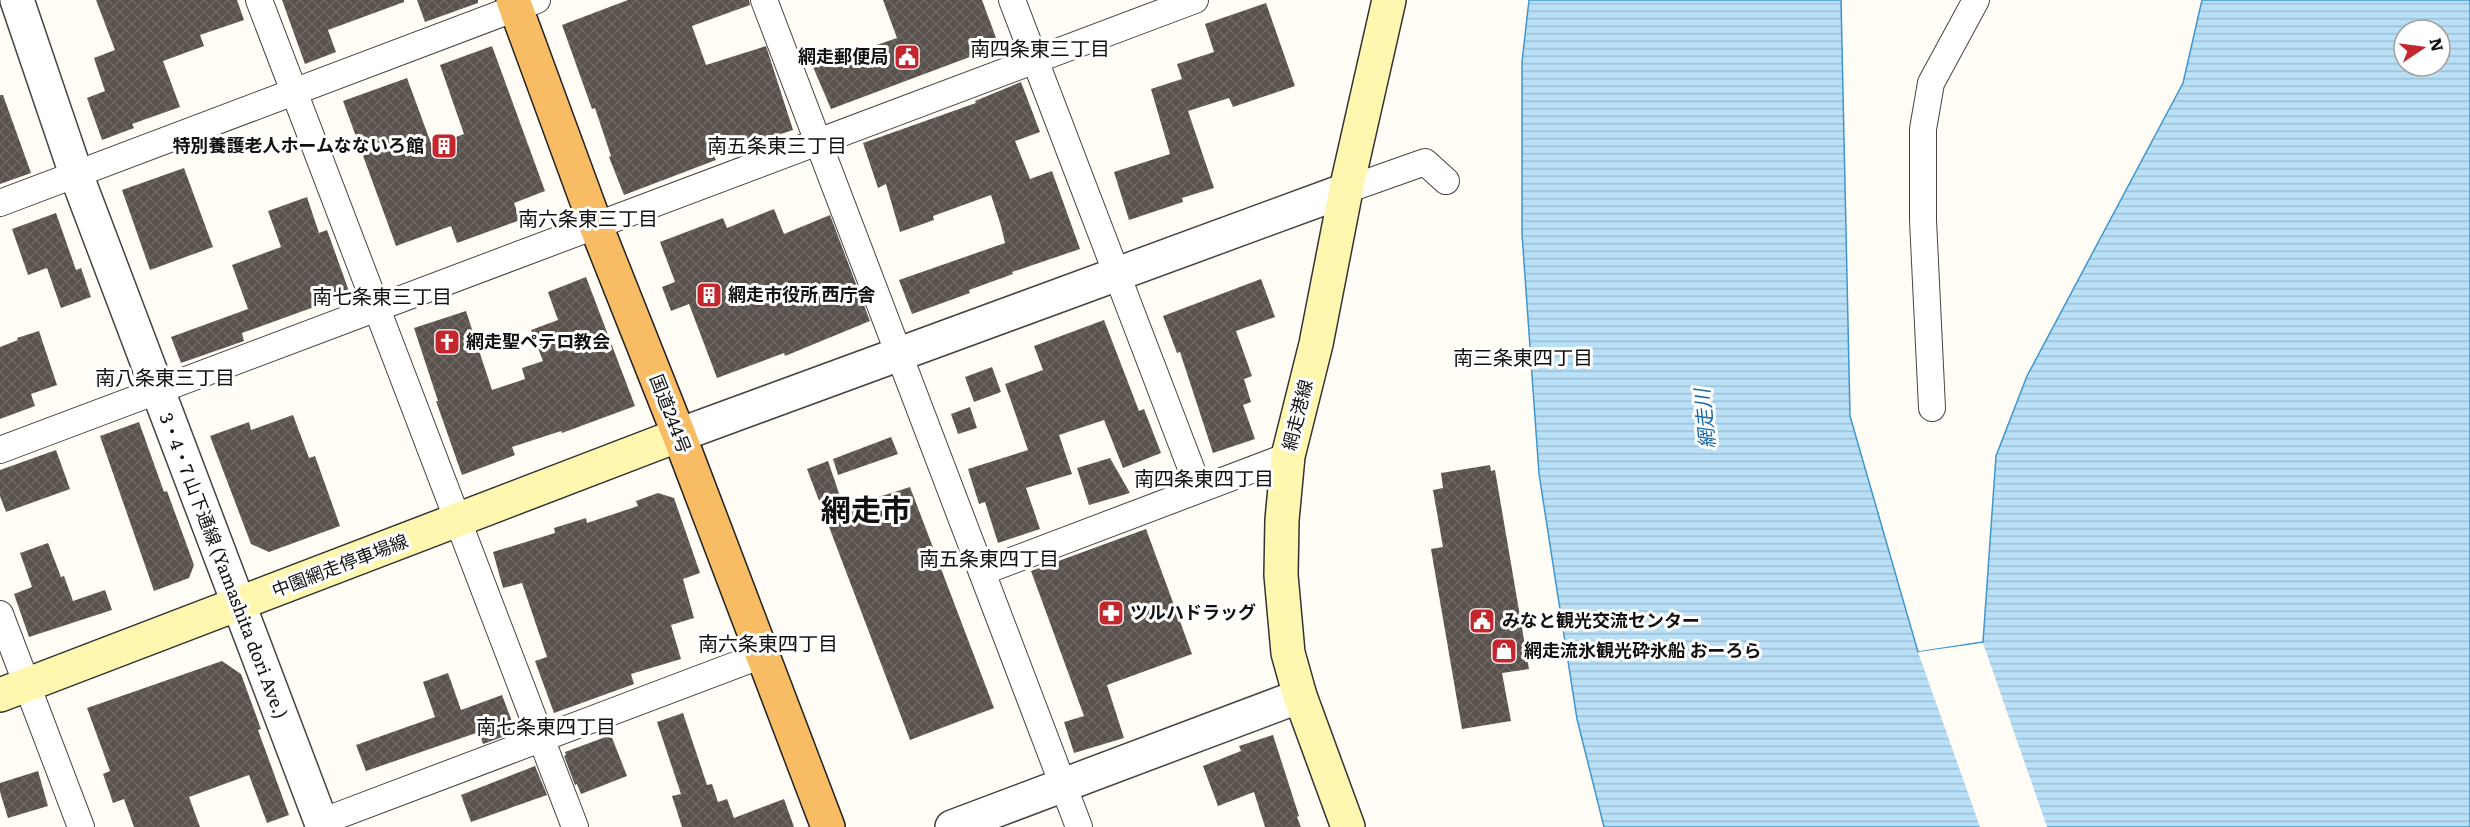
<svg xmlns="http://www.w3.org/2000/svg" width="2470" height="827" font-family="Literata,'Noto Sans JP',serif">
<style>
.water{fill:url(#water-rules);stroke:#3f96cf;stroke-width:1.5;fill-rule:evenodd}
.pier{fill:#fffdf5}
.building{fill:url(#building-cross-hatch)}
.lines{fill:none;stroke-linecap:round;stroke-linejoin:round}
.minor-casing{stroke:#444;stroke-width:28}
.tertiary-casing{stroke:#444;stroke-width:36}
.secondary-casing{stroke:#333;stroke-width:36}
.trunk-casing{stroke:#222;stroke-width:36}
.minor{stroke:#fff;stroke-width:26}
.tertiary{stroke:#fff;stroke-width:33}
.secondary{stroke:#fff6b0;stroke-width:33}
.trunk{stroke:#f7bc64;stroke-width:33}
.labels{text-anchor:middle;stroke-width:6;stroke-linejoin:round;paint-order:stroke}
.poi-label{font-size:18px;font-weight:bold;fill:#111;stroke:#fff;text-anchor:start}
.street-label{font-size:18px;fill:#111;stroke:#fff}
.neighbourhood-label{font-size:20px;fill:#111;stroke:#fff}
.water-label{font-size:20px;font-style:italic;fill:#1768a6;stroke:#fff}
.town-label{font-size:30px;font-weight:bold;fill:#111;stroke:#fff}
</style>
<defs>
<pattern id="water-rules" width="6" height="5" patternUnits="userSpaceOnUse" patternTransform="scale(1.5)"><rect width="6" height="5" fill="#b9e0f7"/><path d="M0 2.5h6" fill="none" stroke="#9ebfd3"/></pattern>
<pattern id="building-cross-hatch" width="8" height="8" patternUnits="userSpaceOnUse" patternTransform="scale(1.5)"><rect width="8" height="8" fill="#5a524d"/><path d="M0 0l8 8M0 8l8-8" fill="none" stroke="#6d6662"/></pattern>
</defs>
<rect width="100%" height="100%" fill="#fffdf5"/>
<path class="water" d="M1529,0H1841L1850,416L1918,652L1983,642L1996,456L2027,376L2183,83L2202,0H2470V827H1604L1577,719L1539,474L1522,234V62ZM2404,30H2440V66H2404Z"/>
<polygon class="pier" points="1983,643 2047,827 1980,827 1918,652"/>
<g class="building">
<polygon points="96,0 237,0 244,20 200,35 204,46 163,61 180,107 132,124 134,128 102,140 87,98 105,91 94,58 115,50"/>
<polygon points="282,0 404,0 404,2 328,30 336,52 305,64"/>
<polygon points="417,0 478,0 478,3 425,22"/>
<polygon points="628,0 749,0 750,5 692,26 706,65 766,46 793,130 714,156 716,160 624,195 609,157 611,156 595,108 592,109 562,25"/>
<polygon points="883,0 982,0 999,46 831,109 813,67 897,38"/>
<polygon points="1266,3 1295,86 1233,107 1229,98 1188,111 1214,188 1182,198 1183,202 1129,220 1114,172 1170,154 1151,89 1182,79 1177,64 1214,52 1205,24"/>
<polygon points="492,46 545,191 514,203 520,220 457,243 451,226 396,246 343,101 407,78 432,146 464,134 440,65"/>
<polygon points="1021,82 1040,132 1015,141 1030,179 1052,171 1080,249 1012,272 1013,274 969,290 970,293 912,314 899,280 1005,243 1001,226 991,195 933,216 934,220 900,232 886,184 878,188 863,143 976,103 975,101"/>
<polygon points="0,95 3,95 31,173 0,184"/>
<polygon points="184,168 213,247 150,270 122,190"/>
<polygon points="307,197 319,233 327,230 350,294 242,333 244,341 181,363 171,337 248,309 232,265 281,247 268,211"/>
<polygon points="774,209 784,234 830,215 870,321 785,356 784,353 717,378 689,304 671,311 662,287 675,282 660,242 723,218 727,228"/>
<polygon points="56,213 76,270 81,268 91,297 61,308 47,268 28,275 12,229"/>
<polygon points="586,277 635,406 562,433 561,431 512,447 515,455 462,475 436,401 438,401 414,328 466,311 492,390 525,379 522,368 543,361 531,330 558,320 548,292"/>
<polygon points="1261,279 1275,317 1236,331 1252,376 1244,379 1251,402 1243,405 1255,439 1213,453 1180,352 1177,353 1163,316"/>
<polygon points="1104,320 1139,411 1144,409 1161,453 1123,468 1104,420 1059,435 1072,474 1026,488 1040,529 998,543 985,502 979,504 968,469 1028,450 1005,384 1043,370 1034,346"/>
<polygon points="39,331 57,385 31,394 35,406 0,419 0,347 18,340 17,338"/>
<polygon points="992,367 1001,392 974,402 965,377"/>
<polygon points="970,407 977,428 958,434 951,414"/>
<polygon points="293,415 309,458 315,456 340,526 269,552 251,544 210,436 249,422 251,430"/>
<polygon points="139,422 164,492 167,491 194,565 189,578 154,591 100,436"/>
<polygon points="891,437 898,454 838,475 833,459"/>
<polygon points="56,450 70,489 6,512 0,496 0,470"/>
<polygon points="1110,458 1130,493 1089,505 1077,468"/>
<polygon points="828,461 844,508 910,487 994,708 910,740 807,469"/>
<polygon points="1490,465 1491,471 1495,470 1529,669 1502,673 1511,721 1462,729 1431,549 1443,547 1433,490 1443,488 1441,473"/>
<polygon points="658,493 674,498 700,573 683,579 694,618 671,625 681,659 631,674 634,684 554,713 535,661 547,657 522,583 503,588 493,552 555,533 554,528 586,518 587,523 638,506 636,501"/>
<polygon points="1146,529 1192,654 1107,685 1124,738 1074,753 1064,722 1084,716 1031,571"/>
<polygon points="48,543 61,577 64,576 73,601 105,590 112,610 29,637 14,594 32,587 20,553"/>
<polygon points="222,661 241,674 261,729 258,730 289,815 267,823 249,775 189,797 200,827 134,827 124,799 113,803 103,774 110,771 87,708"/>
<polygon points="448,673 461,710 502,695 516,732 483,744 479,732 366,771 356,745 435,717 423,682"/>
<polygon points="683,713 707,785 712,784 718,802 727,799 734,818 784,799 794,827 682,827 672,796 681,794 657,722"/>
<polygon points="611,735 627,776 581,794 577,784 575,785 564,756 566,755 565,752"/>
<polygon points="1273,735 1299,816 1297,817 1301,827 1265,827 1254,792 1218,806 1203,766 1241,751 1239,746"/>
<polygon points="535,766 547,795 471,822 461,795"/>
<polygon points="38,771 48,806 8,818 0,792 0,783"/>
</g>
<g class="lines">
<g class="minor-casing">
<g id="minor">
<polyline points="259,0 575,827"/>
<polyline points="764,0 1079,827"/>
<polyline points="1012,0 1199,489"/>
<polyline points="1346,190 1425,162 1446,181"/>
<polyline points="0,203 537,0"/>
<polyline points="1932,408 1923,220 1923,129 1931,83 1976,0"/>
<polyline points="0,450 1195,0"/>
<polyline points="982,572 1288,456"/>
<polyline points="0,614 81,827"/>
<polyline points="321,822 762,655"/>
</g>
</g>
<g class="tertiary-casing">
<g id="tertiary">
<polyline points="17,0 76,174 323,827"/>
<polyline points="679,435 1346,190"/>
<polyline points="952,827 1300,696"/>
</g>
</g>
<g class="secondary-casing">
<g id="secondary">
<polyline points="0,695 679,435"/>
<polyline points="1348,827 1300,696 1288,653 1281,575 1282,520 1288,456 1316,344 1346,190 1389,0"/>
</g>
</g>
<g class="trunk-casing">
<polyline id="trunk" points="513,0 596,226 679,435 828,827"/>
</g>
<use href="#minor" class="minor"/>
<use href="#tertiary" class="tertiary"/>
<use href="#secondary" class="secondary"/>
<use href="#trunk" class="trunk"/>
</g>
<defs>
<g id="civic-square" transform="scale(1.35)"><rect x="-9" y="-9" width="18" height="18" rx="4" fill="#c4262e" stroke="#fff"/><path d="M-.6-6.5H3V-4.5H.6V-3L4-1V1h2V6H-6V1h2V-1L-.6-3ZM-1.2 2.5V6h2.4V2.5Z" fill="#fff"/></g>
<g id="building-square" transform="scale(1.35)"><rect x="-9" y="-9" width="18" height="18" rx="4" fill="#c4262e" stroke="#fff"/><path d="M-4-6H4V6H1V3H-1V6H-4ZM-2.5-4.3h1.7v1.8h-1.7ZM.8-4.3h1.7v1.8H.8ZM-2.5-1h1.7V.8h-1.7ZM.8-1h1.7V.8H.8Z" fill="#fff"/></g>
<g id="church-square" transform="scale(1.35)"><rect x="-9" y="-9" width="18" height="18" rx="4" fill="#c4262e" stroke="#fff"/><path d="M-1.2-6h2.4v3.5h3.3v2.4h-3.3V6h-2.4V-.1h-3.3v-2.4h3.3Z" fill="#fff"/></g>
<g id="pharmacy-square" transform="scale(1.35)"><rect x="-9" y="-9" width="18" height="18" rx="4" fill="#c4262e" stroke="#fff"/><path d="M-2-6h4v4h4v4h-4v4h-4v-4h-4v-4h4Z" fill="#fff"/></g>
<g id="shop-square" transform="scale(1.35)"><rect x="-9" y="-9" width="18" height="18" rx="4" fill="#c4262e" stroke="#fff"/><path d="M-5-2.5h2.3a2.7 3.5 0 0 1 5.4 0H5L5.5 6h-11ZM-1.5-2.5h3a1.5 2.3 0 0 0-3 0Z" fill="#fff"/></g>
</defs>
<g fill-rule="evenodd">
<use href="#civic-square" x="907" y="57"/>
<use href="#building-square" x="444" y="146"/>
<use href="#building-square" x="709" y="295"/>
<use href="#church-square" x="447" y="342"/>
<use href="#pharmacy-square" x="1111" y="613"/>
<use href="#civic-square" x="1482" y="621"/>
<use href="#shop-square" x="1504" y="651"/>
</g>
<g class="labels">
<g class="poi-label">
<text x="888" y="63" text-anchor="end">網走郵便局</text>
<text x="424" y="152" text-anchor="end">特別養護老人ホームなないろ館</text>
<text x="728" y="301">網走市役所 西庁舎</text>
<text x="466" y="348">網走聖ペテロ教会</text>
<text x="1130" y="619">ツルハドラッグ</text>
<text x="1502" y="627">みなと観光交流センター</text>
<text x="1524" y="657">網走流氷観光砕氷船 おーろら</text>
</g>
<g class="street-label">
<text transform="translate(670 414) rotate(69)" y="6">国道244号</text>
<text transform="translate(1298 415) rotate(-76)" y="6">網走港線</text>
<text transform="translate(223 566) rotate(69)" y="6">3・4・7 山下通線 (Yamashita dori Ave.)</text>
<text transform="translate(340 566) rotate(-21)" y="6">中園網走停車場線</text>
</g>
<g class="neighbourhood-label">
<text x="1040" y="56">南四条東三丁目</text>
<text x="777" y="153">南五条東三丁目</text>
<text x="588" y="226">南六条東三丁目</text>
<text x="382" y="304">南七条東三丁目</text>
<text x="1523" y="365">南三条東四丁目</text>
<text x="165" y="385">南八条東三丁目</text>
<text x="1204" y="486">南四条東四丁目</text>
<text x="989" y="566">南五条東四丁目</text>
<text x="768" y="651">南六条東四丁目</text>
<text x="546" y="734">南七条東四丁目</text>
</g>
<g class="water-label">
<text transform="translate(1705 419) rotate(-96)" y="7">網走川</text>
</g>
<g class="town-label">
<text x="866" y="521">網走市</text>
</g>
</g>
<g transform="translate(2422 48) rotate(77)"><circle r="28" fill="#ffffff" stroke="#a0a0a0" stroke-width="1.5"/>
<path d="M0-4.5L10 22L0 15L-10 22Z" fill="#c4262e"/>
<text y="-9" font-size="16" font-weight="bold" text-anchor="middle" fill="#111111">N</text>
</g>
</svg>
